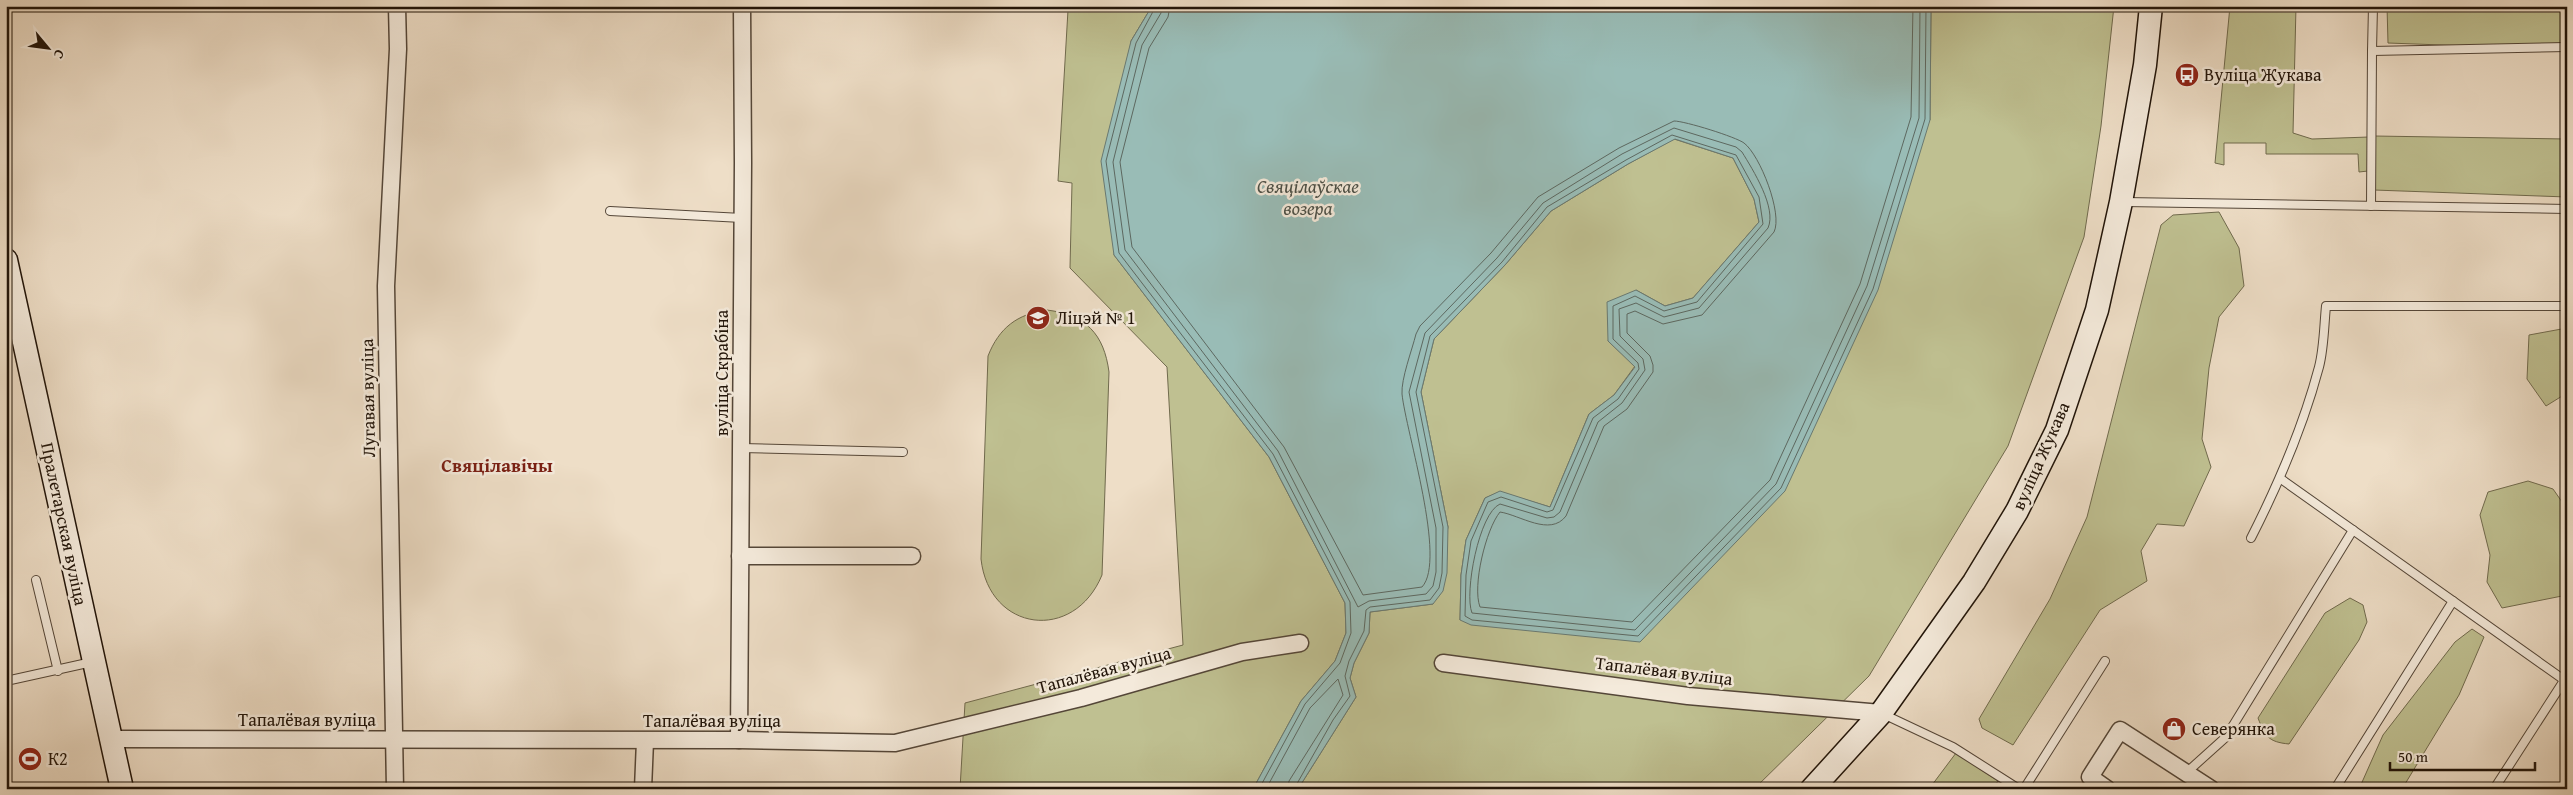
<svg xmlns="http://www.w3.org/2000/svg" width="2573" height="795" font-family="'Gentium Book Plus',serif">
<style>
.green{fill:#bfc091;stroke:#706a4d}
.water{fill:#99bcb6;stroke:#697971}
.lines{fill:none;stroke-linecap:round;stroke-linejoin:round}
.shore{stroke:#5d6860;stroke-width:1}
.lane-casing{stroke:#544638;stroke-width:10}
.street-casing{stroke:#544638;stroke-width:19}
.secondary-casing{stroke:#211409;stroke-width:25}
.lane{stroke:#f4eadb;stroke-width:8}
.street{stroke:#f4eadb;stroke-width:16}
.secondary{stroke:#f4eadb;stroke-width:22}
.labels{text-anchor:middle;stroke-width:5;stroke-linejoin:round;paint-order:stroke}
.poi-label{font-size:18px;fill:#211409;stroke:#f4eadb;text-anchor:start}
.street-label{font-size:18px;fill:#211409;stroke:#f4eadb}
.water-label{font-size:19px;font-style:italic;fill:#4b4f46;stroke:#f4eadb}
.neighbourhood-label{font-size:19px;font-weight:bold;fill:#7a1f14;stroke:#f4eadb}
</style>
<rect width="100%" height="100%" fill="#eedec7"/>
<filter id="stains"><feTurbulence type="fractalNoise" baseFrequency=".004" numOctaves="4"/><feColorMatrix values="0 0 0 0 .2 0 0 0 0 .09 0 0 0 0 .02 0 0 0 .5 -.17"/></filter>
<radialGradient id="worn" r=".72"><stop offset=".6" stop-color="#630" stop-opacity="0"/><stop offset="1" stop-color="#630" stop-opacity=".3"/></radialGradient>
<g class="green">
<polygon points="1062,6 1152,6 1131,41 1114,255 1269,457 1345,603 1346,633 1335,661 1301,701 1253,789 960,789 965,703 1183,645 1167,367 1070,268 1072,183 1058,181 1068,10"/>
<polygon points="1931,6 2114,6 2101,126 2084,237 2008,446 1869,676 1754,789 1298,789 1356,697 1350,678 1354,663 1369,633 1370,612 1433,604 1448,527 1421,392 1434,339 1505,265 1551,211 1628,164 1674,139 1733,158 1754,199 1759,222 1693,298 1665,306 1636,290 1608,341 1635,366 1614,395 1589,414 1550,507 1500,492 1485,498 1466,540 1461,575 1460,620 1930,120"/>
<polygon points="2230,6 2296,6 2293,133 2312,139 2369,137 2368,171 2359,172 2358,154 2266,154 2266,143 2224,143 2224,165 2215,163"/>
<polygon points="2387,6 2567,6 2567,43 2469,46 2388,43"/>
<polygon points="2374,136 2567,139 2567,197 2374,190"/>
<polygon points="2219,212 2239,248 2244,286 2219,317 2209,368 2202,439 2211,467 2184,526 2157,524 2141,551 2147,581 2100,610 2013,745 1982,728 1979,719 2050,599 2087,517 2161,225 2173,215"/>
<path d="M1047,310C1086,315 1104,334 1109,372L1102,575C1074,643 989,632 981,559L988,356C999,328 1017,314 1047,310Z"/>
<polygon points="2567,328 2567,393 2546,406 2527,379 2529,335"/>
<polygon points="2528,481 2553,489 2567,509 2567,595 2502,608 2487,582 2490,555 2480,515 2488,492"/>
<path d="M2350,598L2363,605L2367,622L2359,640L2289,744C2268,742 2265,736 2258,718L2325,613Z"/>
<polygon points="2472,629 2484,637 2459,695 2402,789 2359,789 2383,735 2455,642"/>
<polygon points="1956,753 1998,781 1996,784 2002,789 1929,789"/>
</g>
<polygon class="water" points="1152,6 1931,6 1930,120 1878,290 1785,491 1640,642 1471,625 1460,620 1461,575 1466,540 1485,498 1500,491 1550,507 1589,414 1614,395 1635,367 1608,341 1607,302 1636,290 1665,306 1693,298 1759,222 1754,199 1733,158 1675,139 1628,164 1551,211 1505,265 1434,339 1421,392 1448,527 1447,573 1443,591 1433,604 1370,612 1369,633 1354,663 1350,678 1356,697 1298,789 1253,789 1301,701 1335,661 1346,633 1345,603 1269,457 1114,255 1101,161 1131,41"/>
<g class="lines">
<g class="shore">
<polyline points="1156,6 1136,43 1106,161 1119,253 1273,454 1350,602 1351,633 1340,663 1305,704 1259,789"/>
<path d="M1162,6L1161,13L1142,45L1113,162L1125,250L1278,451L1358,607L1369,601L1426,594L1433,586L1436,572V528L1409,392L1425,333L1497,258L1543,203L1622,154L1674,128L1736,147L1742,152C1753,170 1777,208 1768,228L1699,308L1664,317L1636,303L1619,309L1620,336L1643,359L1645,370L1622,403L1598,422L1560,512L1554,517L1547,518L1500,504C1479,513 1464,593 1472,613L1635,630L1776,484L1867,286L1919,118L1920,6"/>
<path d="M1170,6L1168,17L1149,48L1120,162L1132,247L1284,447L1363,595L1422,587C1447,560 1406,432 1402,394C1401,379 1412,350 1416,334L1420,326L1491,253L1538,197L1619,148L1674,121C1685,121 1736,137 1744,143C1760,155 1783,214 1774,232L1702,315L1663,324L1635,311L1627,314V333L1650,356L1653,365V372L1627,409L1604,426L1566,516C1550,537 1520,515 1500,512C1486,529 1472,586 1480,607L1632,622L1770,480L1860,284L1911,117L1913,6"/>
<polyline points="1266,789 1310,708 1338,679 1343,695 1289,781 1288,789"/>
<polyline points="1294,789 1333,720 1350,696 1345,676 1349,661 1364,631 1366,610 1370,607 1430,600 1439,588 1442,573 1443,527 1416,392 1430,336 1502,262 1547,207 1626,160 1672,135 1736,155 1759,197 1763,224 1697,302 1664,311 1635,296 1613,306 1613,339 1638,363 1639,369 1618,399 1593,418 1553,510 1547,512 1501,497 1488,502 1471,541 1466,575 1465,616 1472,620 1638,636 1781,488 1873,289 1925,119 1926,6"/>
</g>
<g class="lane-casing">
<g id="lane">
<polyline points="2373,6 2372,51 2567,47"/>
<polyline points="2124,202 2567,209"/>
<polyline points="2371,206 2372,51"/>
<polyline points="610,211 742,218"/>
<polyline points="741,448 903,452"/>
<polyline points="2281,479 2567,682"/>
<path d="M2251,538C2279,483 2303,427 2319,367C2324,348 2324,326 2326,306H2567"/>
<polyline points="36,580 58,671"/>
<polyline points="6,681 92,662"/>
<polyline points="1883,714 1953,747 2019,789"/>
<polyline points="2186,773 2226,737 2353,530"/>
<polyline points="2024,789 2105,661"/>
<polyline points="2335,789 2453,601"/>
<polyline points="2494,789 2565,679"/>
</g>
</g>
<g class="street-casing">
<g id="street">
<polyline points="740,556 912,556"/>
<polyline points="1443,663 1688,696 1881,713"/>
<polyline points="110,739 739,740 895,743 1081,698 1242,652 1300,643"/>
<polyline points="739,740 743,163 742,6"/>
<polyline points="395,789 386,286 398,49 397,6"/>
<polyline points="643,789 645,741"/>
<polyline points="2107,789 2090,777 2120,730 2211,789"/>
</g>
</g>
<g class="secondary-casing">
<g id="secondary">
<polyline points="6,260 122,789"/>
<polyline points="1812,789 1881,713 1974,582 2017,511 2057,430 2097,310 2121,202 2145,65 2151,6"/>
</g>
</g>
<use href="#lane" class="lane"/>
<use href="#street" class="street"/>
<use href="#secondary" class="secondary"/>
</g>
<defs>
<g id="bus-disc" transform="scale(1.25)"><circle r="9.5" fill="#8f2418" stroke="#f4eadb"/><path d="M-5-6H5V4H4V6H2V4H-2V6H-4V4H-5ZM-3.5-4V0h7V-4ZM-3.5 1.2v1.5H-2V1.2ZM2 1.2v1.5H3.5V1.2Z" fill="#fff"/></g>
<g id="school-disc" transform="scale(1.25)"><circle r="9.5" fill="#8f2418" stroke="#f4eadb"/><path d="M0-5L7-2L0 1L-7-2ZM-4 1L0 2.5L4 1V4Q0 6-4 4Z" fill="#fff"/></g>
<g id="shop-disc" transform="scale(1.25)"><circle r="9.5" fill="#8f2418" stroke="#f4eadb"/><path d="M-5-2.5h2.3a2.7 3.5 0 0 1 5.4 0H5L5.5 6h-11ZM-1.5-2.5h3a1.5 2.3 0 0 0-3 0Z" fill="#fff"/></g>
<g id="stadium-disc" transform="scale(1.25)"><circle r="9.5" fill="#8f2418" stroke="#f4eadb"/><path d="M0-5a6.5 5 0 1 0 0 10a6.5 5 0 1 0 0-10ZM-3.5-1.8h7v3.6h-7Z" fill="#fff"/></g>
</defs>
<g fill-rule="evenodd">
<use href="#bus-disc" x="2187" y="75"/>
<use href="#school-disc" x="1038" y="318"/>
<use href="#shop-disc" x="2174" y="729"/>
<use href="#stadium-disc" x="30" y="759"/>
</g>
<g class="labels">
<g class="poi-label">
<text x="2204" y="81">Вуліца Жукава</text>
<text x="1056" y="324">Ліцэй № 1</text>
<text x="2192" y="735">Северянка</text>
<text x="48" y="765">К2</text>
</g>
<g class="street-label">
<text transform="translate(722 373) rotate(-90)" y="6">вуліца Скрабіна</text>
<text transform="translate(368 398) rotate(-91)" y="6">Лугавая вуліца</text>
<text transform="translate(2041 456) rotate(-66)" y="6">вуліца Жукава</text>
<text transform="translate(64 524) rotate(78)" y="6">Пралетарская вуліца</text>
<text transform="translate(1104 670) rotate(-15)" y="6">Тапалёвая вуліца</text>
<text transform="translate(1664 671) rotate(7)" y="6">Тапалёвая вуліца</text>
<text x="307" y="726">Тапалёвая вуліца</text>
<text x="712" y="727">Тапалёвая вуліца</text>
</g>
<g class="water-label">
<text x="1308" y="193">Свяцілаўскае<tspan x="1308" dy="22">возера</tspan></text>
</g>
<g class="neighbourhood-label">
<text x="497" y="472">Свяцілавічы</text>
</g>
</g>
<rect width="2573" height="795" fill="none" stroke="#eedec7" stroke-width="25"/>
<rect x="8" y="8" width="2558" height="780" fill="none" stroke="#211409" stroke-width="2.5"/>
<rect x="12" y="12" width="2548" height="770" fill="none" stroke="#211409"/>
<g transform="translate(48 48) rotate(119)" stroke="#f4eadb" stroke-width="4" paint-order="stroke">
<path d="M0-4L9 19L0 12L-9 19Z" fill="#211409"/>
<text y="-8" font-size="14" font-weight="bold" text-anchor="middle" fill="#211409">С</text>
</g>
<path d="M2390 762v8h145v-8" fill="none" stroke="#211409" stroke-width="2.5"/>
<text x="2398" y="762" font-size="15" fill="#211409" stroke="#f4eadb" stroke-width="4" paint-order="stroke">50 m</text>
<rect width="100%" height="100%" filter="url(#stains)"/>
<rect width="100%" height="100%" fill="url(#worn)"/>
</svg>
